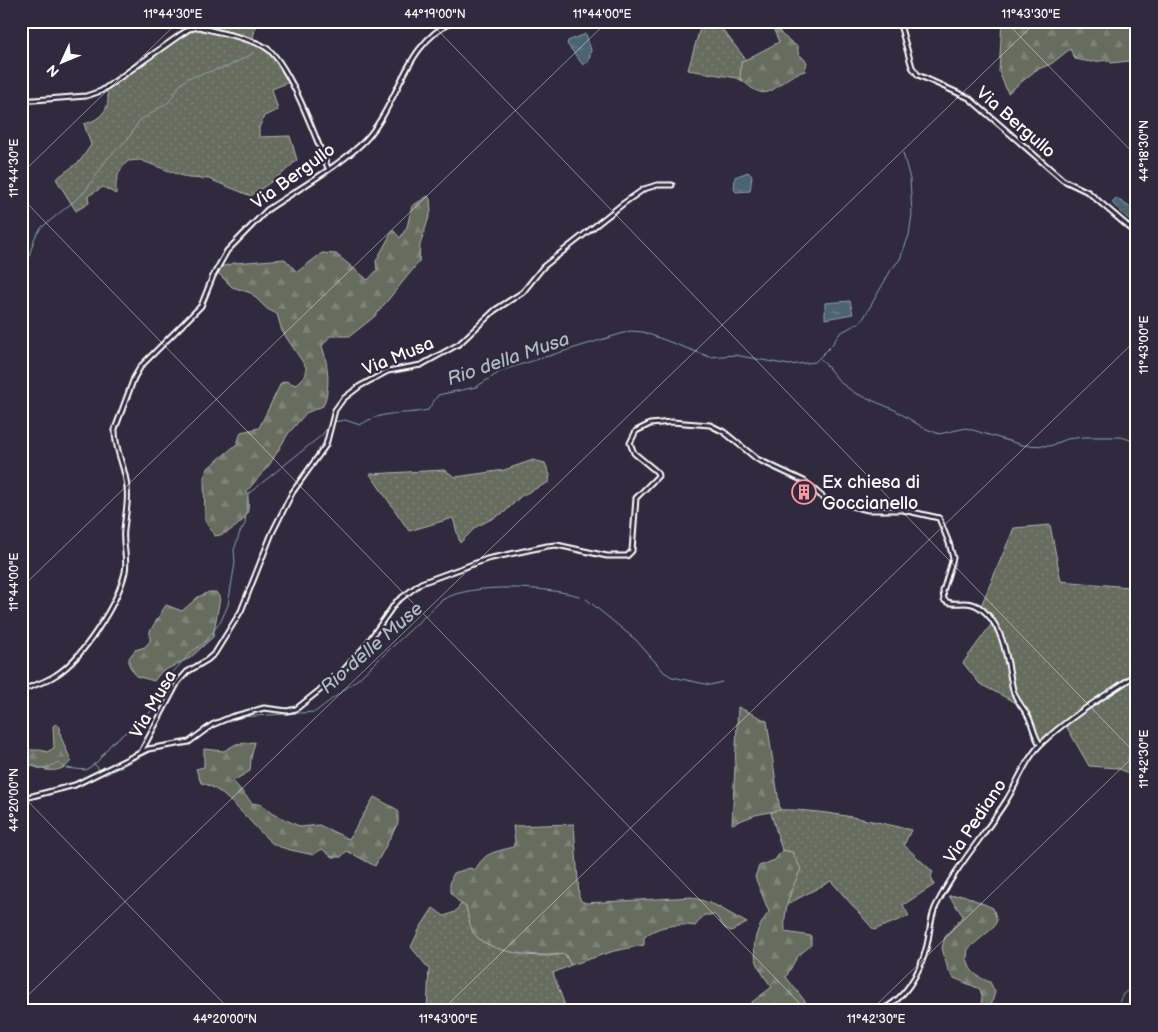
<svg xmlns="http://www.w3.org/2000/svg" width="1158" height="1032" font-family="'Balsamiq Sans',sans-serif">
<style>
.grass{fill:url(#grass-dots);stroke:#b3b6af}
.forest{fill:url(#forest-firs);stroke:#b3b6af}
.water{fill:url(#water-ripples);stroke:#93a2aa}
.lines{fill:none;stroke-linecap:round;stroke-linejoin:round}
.stream{stroke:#93a2aa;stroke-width:1}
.minor-casing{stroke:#fff;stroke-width:7}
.minor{stroke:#2f2a3d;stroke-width:3}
.ticks{fill:none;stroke:#fff;stroke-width:1;stroke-opacity:0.45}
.labels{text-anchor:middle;stroke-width:4.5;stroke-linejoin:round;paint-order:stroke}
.street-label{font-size:18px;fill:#fff;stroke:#2f2a3d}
.poi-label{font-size:18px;fill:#fff;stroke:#2f2a3d;text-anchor:start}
.water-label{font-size:19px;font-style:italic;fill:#aeb9c0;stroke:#2f2a3d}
.neatline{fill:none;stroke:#fff;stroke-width:2}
.ticks-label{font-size:12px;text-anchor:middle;fill:#fff}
</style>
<defs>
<pattern id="grass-dots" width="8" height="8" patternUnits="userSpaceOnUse" patternTransform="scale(1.25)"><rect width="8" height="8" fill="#676c5f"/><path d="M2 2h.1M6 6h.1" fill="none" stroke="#7e8277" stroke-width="1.8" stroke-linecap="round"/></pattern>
<pattern id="forest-firs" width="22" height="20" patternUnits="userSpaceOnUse" patternTransform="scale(1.25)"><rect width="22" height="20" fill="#676c5f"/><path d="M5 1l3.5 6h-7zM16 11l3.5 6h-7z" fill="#7e8277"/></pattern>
<pattern id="water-ripples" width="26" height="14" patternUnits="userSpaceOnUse" patternTransform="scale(1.25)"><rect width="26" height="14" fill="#4b6472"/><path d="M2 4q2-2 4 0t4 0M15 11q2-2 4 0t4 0" fill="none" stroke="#667b87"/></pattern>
</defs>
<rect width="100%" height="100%" fill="#2f2a3d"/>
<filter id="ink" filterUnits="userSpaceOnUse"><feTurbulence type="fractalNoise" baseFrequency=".02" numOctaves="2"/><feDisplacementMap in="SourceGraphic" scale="10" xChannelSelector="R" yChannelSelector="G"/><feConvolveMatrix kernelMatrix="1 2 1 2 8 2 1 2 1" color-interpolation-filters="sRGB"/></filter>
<g filter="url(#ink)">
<g class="grass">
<path d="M190,21H254L256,25L252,43L270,51L292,81L272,89L278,110L264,116L259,128V137L290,136L297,160L282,174L251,196L209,179L188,178L140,160L128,161C118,171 115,180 116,194L103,187L88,196L89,203L76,211L56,179L80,161L91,145L84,124C101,120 113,107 106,89L191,29Z"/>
<polygon points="702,21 716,21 750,65 742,81 737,78 688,70"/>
<polygon points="533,460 545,463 550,475 549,482 521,496 505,512 476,527 460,543 453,518 409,531 370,474 444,470 456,477 504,470"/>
<polygon points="1050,525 1061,581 1129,587 1131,591 1129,605 1137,607 1137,755 1128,758 1137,777 1117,768 1089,766 1065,724 1041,743 1022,706 980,684 963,663 993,622 980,608 1014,528"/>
<path d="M770,810C816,808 866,819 911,830L904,845L933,872L931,876L934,885L903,905L909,916L874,930L831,881L784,906L792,853L782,850Z"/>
<polygon points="461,904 466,907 468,914 521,955 548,956 565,954 571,965 553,973 567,1011 536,1011 532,1008 530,1011 427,1011 429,969 411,947 420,928 433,908 444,916 455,912"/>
</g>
<g class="forest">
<path d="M770,21H773L782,35L798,47V53L807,62L805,71C772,79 773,111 740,78L741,62L779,42Z"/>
<polygon points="1002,21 1137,21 1137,60 1111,63 1109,60 1091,62 1075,59 1070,49 1051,64 1036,70 1008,93 999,72"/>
<path d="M428,196L430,199L431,211L420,245L419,262L374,317L350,336H330L322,346C328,364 331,388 323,406L306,413L288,434L270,464L247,491C248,498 250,509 246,516C240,525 226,535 215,536L205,521L204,477L208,468L237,444L241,432L259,428L281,383L286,381L296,385L306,375V367L282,331L277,314L267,309L251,293L232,287L214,269L234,263L285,259L297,272L322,253L336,254L368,280L377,270L376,261L393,230L400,238L407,227L412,206Z"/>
<polygon points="209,592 216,592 220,598 213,637 190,658 161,672 154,681 136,676 129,665 129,658 135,650 145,647 150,641 150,631 166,605 182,611 198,597"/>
<polygon points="738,707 767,721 780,810 755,815 732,824"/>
<path d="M56,724L60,727L61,737L71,761C58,778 36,768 21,761V748C30,752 39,748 47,752L54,748L53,726Z"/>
<path d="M255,742L251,758L250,771L233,781L252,803L263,805L271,813L301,827L319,825L349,839L374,797L398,810V823L375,866L347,851L341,857H332L322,849L313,855C302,852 280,849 272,843C254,828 223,786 201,783L196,769L204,767V749L224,751L236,744Z"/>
<path d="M574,824L579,896L581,901L586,903L692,897L715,905L747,923L731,931L725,928L715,915H704L695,926C680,923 654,926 644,938V945L614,951L571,965L565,954C542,957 484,955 472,930C469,923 468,914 466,907C452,898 445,889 454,873L470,868L475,870C486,851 493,853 513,847L515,841L513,826Z"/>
<path d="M782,850L792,852L801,869C791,890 783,908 785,932L811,936V945L797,957L786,977L808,1005L795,1011H740L772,987C750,960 748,939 769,912L755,877L759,866L775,860Z"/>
<path d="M963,895L993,908L997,920L994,927L968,949C965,968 974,976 990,982L995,992L991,1006L994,1009L1022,1007L1029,1011H985L981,1008L982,996L980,989L954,978L948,970L942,948L945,937L963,916L949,896Z"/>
</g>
<g class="water">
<polygon points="586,34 591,50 589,61 583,65 567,44 568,41"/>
<polygon points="748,172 752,176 750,191 736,192 734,189 735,177"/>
<polygon points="1116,198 1137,212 1136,223 1134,224 1114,205 1112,202"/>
<polygon points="850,301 853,314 825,319 825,303"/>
</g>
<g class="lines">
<g class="stream">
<polyline points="21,271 28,259 35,237 41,228 84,193 108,158 128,139 139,121 169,102 180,85 188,78 229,66 254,53"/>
<polyline points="821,359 841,383 855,393 895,410 922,427 939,434 966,428 1022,445 1050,446 1067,439 1084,437 1121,437 1137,442"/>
<path d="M333,422L345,420L360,425C385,409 401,416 428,410L438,395L476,387L503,370L630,331L643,332L710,357L735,355L789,365L815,362L831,346L840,333L862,321L891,270L900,259L909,235L912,214L910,179L903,153"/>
<polyline points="586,599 636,640 664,672 672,677 710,685 722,682"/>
<path d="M224,722L240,717L315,712L357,680L442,600C471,582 548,587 579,596"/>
<path d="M169,747C193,746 196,737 215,725"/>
<polyline points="21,762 45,769 57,763 66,768 86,770 97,762 112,743 149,714 174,671 190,653 206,641 221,621 228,605 235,563 234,550 240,532 245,524 248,494 322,435 330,424"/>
<polyline points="94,764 100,770"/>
<polyline points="102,773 105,775 155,749"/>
<polyline points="1115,1011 1123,994 1137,984"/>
</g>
<g class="minor-casing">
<g id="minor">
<polyline points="899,21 912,67 918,75 969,98 1063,180 1088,192 1137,234"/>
<path d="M21,101L86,96L101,91L180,35L189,29L199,27C219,33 248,37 265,47C288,60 317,141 328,168"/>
<path d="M21,690C33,686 46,682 56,675C83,658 118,603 125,572C128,558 122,544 124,530C125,516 129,502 127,488C126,467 114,450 115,429L134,378L141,366L201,306L213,276L227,251L267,210C295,191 349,160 369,136C400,99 406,41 455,21"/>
<polyline points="141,752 178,682 187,672 207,660 215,653 241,611 272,533 292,493 326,445 335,410 343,399 360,386 388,371 421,365 459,344 495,310 523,292 543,267 624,203 644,189 657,185 672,185"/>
<path d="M21,799L75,785L148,749L189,742L212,725L231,717L264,708L287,711L296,709L340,674L366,645L396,602L421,583L487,559L547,546L557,545L607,556H627L632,551L636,498L658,476L657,472L634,453L630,443L636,431L650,424L672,422L710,425L724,432L757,459L804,481L826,500L868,510H903L939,518L949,543L953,558L943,591L944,600C955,609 968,595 985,612C1006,632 1007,663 1013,690C1016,701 1023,707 1028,716C1033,725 1034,736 1040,744"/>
<path d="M877,1011C904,1003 921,971 927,945C930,932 930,920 935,908C954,869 983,837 1006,801C1018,782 1026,758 1042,743C1070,716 1105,696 1137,674"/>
</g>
</g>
<use href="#minor" class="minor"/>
</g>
</g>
<path class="ticks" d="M429,21L1137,755M1005,21L1137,157M21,174L179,21M21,197L807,1011M21,588L608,21M21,794L231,1011M21,1002L1037,21M441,1011L1137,339M870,1011L1137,753"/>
<defs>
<g id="building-ring" transform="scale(1.25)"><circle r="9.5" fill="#2f2a3d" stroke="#ff9aa2" stroke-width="1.5"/><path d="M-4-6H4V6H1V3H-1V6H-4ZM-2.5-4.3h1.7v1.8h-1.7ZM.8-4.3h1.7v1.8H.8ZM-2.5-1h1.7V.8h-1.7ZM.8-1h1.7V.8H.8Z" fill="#ff9aa2"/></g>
</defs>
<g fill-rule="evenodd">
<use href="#building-ring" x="804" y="492"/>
</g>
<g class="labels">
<g class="street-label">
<text transform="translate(1016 122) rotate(41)" y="6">Via Bergullo</text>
<text transform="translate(293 176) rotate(-36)" y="6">Via Bergullo</text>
<text transform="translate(398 356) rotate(-22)" y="6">Via Musa</text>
<text transform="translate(153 704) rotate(-60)" y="6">Via Musa</text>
<text transform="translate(975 821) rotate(-56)" y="6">Via Pediano</text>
</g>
<g class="poi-label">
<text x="822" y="488">Ex chiesa di<tspan x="822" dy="21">Goccianello</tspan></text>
</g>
<g class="water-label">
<text transform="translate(508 358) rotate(-19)" y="7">Rio della Musa</text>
<text transform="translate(371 647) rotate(-41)" y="7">Rio delle Muse</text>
</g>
</g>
<rect width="1158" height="1032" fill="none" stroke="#2f2a3d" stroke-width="55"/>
<g transform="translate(62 62) rotate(226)" stroke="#2f2a3d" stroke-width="4" paint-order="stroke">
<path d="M0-4L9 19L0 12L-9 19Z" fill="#ffffff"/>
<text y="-8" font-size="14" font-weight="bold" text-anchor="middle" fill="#ffffff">N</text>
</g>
<rect x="28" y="28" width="1102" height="976" class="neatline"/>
<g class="ticks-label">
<text x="173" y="18">11°44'30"E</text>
<text x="435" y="18">44°19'00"N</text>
<text x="602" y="18">11°44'00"E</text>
<text x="1031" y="18">11°43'30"E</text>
<text transform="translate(1144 151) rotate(-90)" y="4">44°18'30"N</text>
<text transform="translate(14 168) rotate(-90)" y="4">11°44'30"E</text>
<text transform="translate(1144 345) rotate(-90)" y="4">11°43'00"E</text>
<text transform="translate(14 582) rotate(-90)" y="4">11°44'00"E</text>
<text transform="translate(1144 759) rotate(-90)" y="4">11°42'30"E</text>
<text transform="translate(14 800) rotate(-90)" y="4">44°20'00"N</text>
<text x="225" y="1023">44°20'00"N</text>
<text x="448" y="1023">11°43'00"E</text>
<text x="876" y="1023">11°42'30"E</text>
</g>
</svg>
